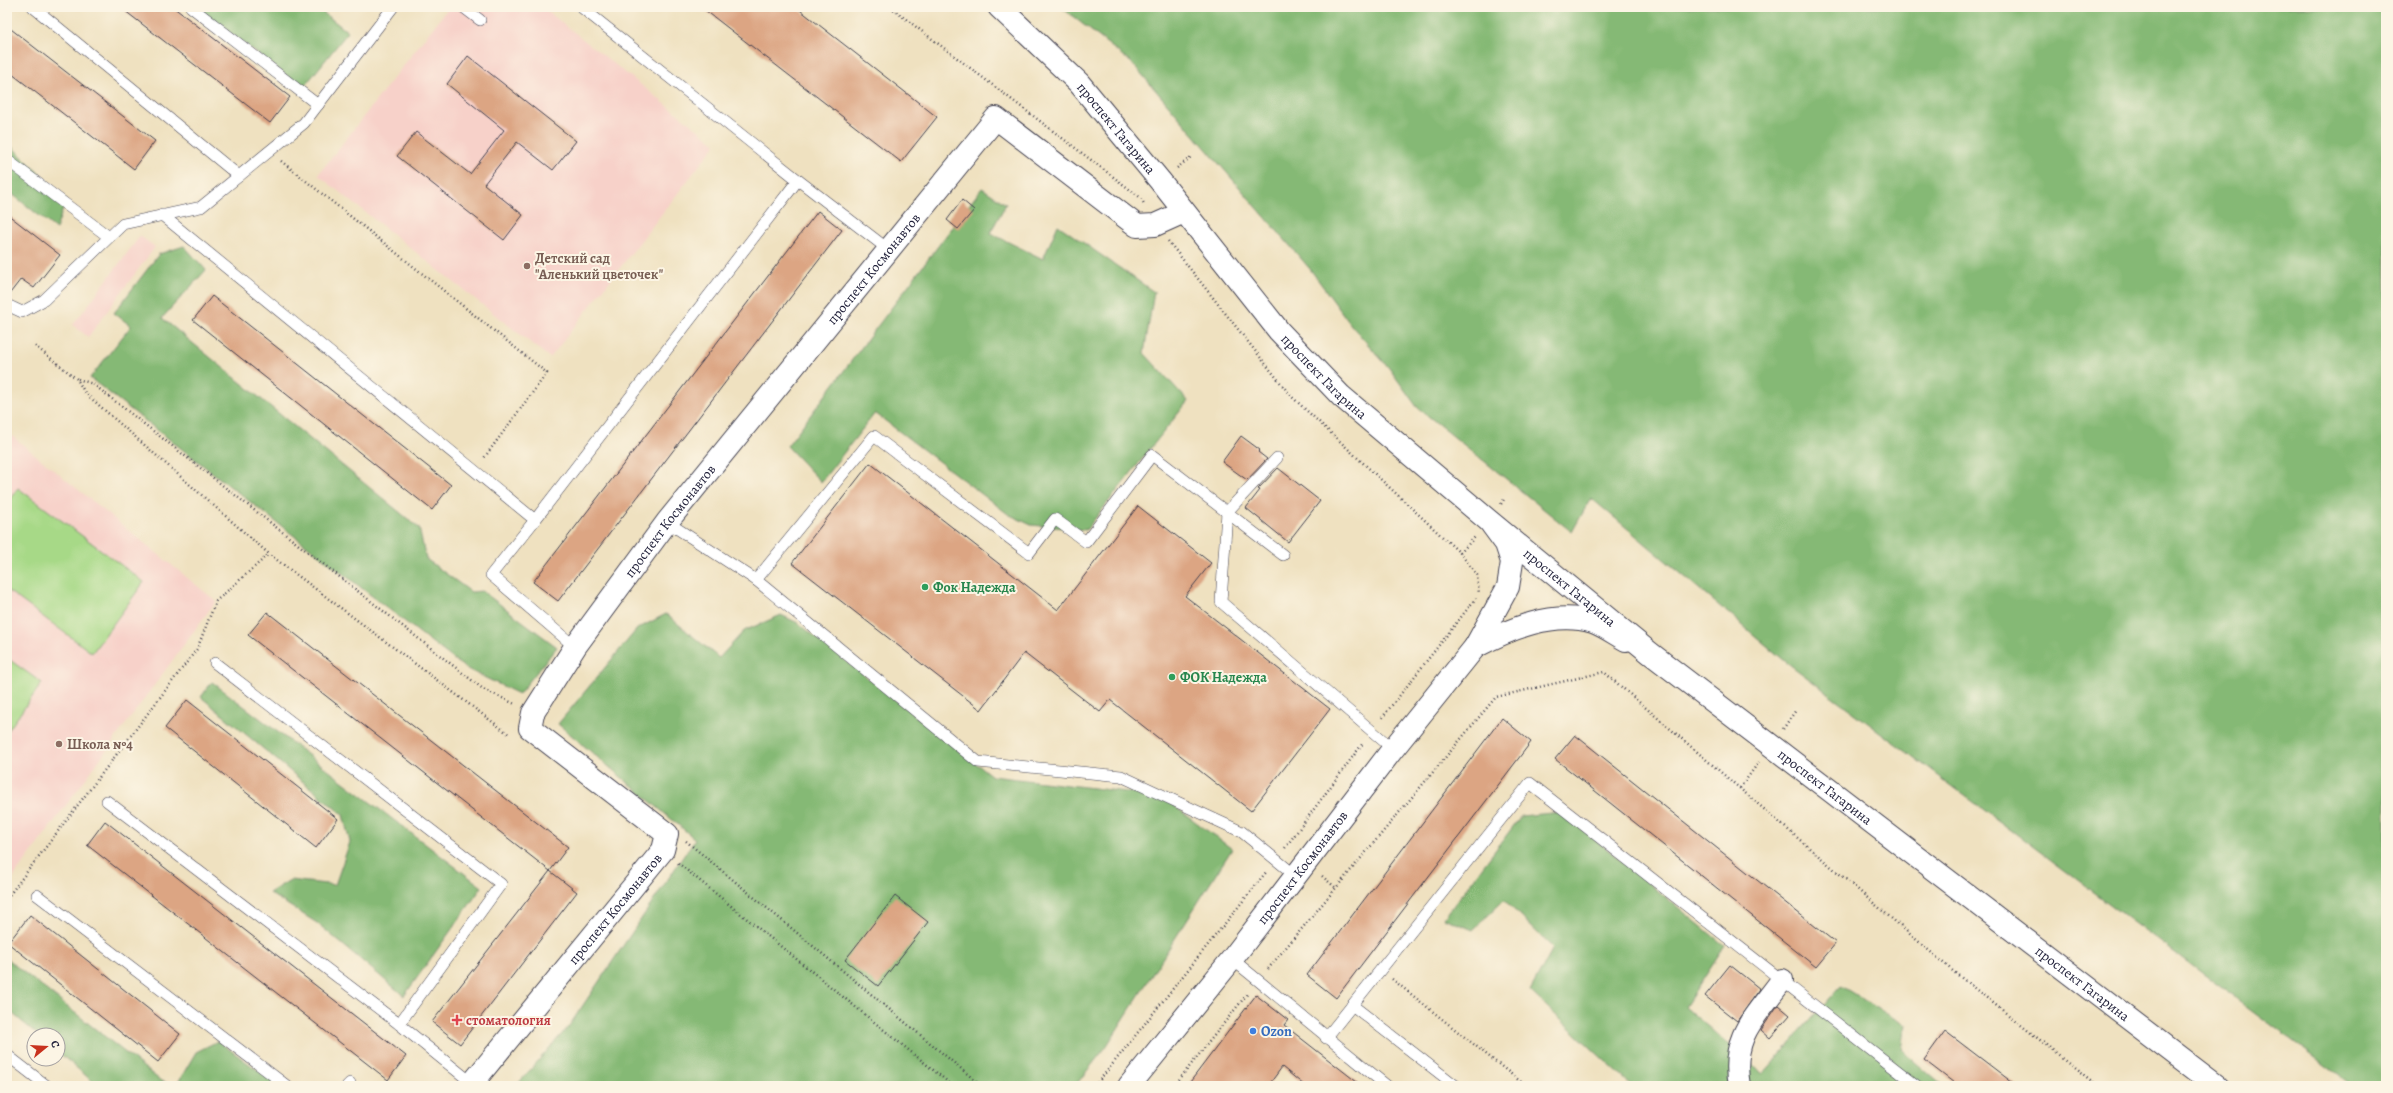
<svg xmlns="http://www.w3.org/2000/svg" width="2393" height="1093" font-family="Alegreya,serif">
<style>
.built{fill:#f7d1c9}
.green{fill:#a7d987;stroke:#647e61}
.forest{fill:#85b974;stroke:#546e58}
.building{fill:#dca583}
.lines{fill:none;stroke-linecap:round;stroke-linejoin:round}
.lane-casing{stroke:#413f4f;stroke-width:12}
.street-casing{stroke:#413f4f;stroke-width:24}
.secondary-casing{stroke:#413f4f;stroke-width:24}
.primary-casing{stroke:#413f4f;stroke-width:24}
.path{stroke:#413f4f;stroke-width:2.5;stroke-dasharray:1 3;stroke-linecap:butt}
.lane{stroke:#fff;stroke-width:11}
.street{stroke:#fff;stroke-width:22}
.secondary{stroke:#fff;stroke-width:22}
.primary{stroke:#fff;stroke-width:22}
.education-dot{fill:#8d6e63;stroke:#fcf5e5;stroke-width:1.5}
.leisure-dot{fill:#2e9e5b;stroke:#fcf5e5;stroke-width:1.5}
.health-dot{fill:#e0444e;stroke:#fcf5e5;stroke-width:1.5}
.shop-dot{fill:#3f7fe0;stroke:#fcf5e5;stroke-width:1.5}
.labels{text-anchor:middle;stroke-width:4;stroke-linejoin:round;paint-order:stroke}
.street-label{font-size:14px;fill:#22223b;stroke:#fcf5e5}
.education-label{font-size:14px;font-weight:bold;fill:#785e54;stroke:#fcf5e5;text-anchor:start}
.leisure-label{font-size:14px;font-weight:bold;fill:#27864d;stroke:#fcf5e5;text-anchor:start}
.health-label{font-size:14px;font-weight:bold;fill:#be3a42;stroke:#fcf5e5;text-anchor:start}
.shop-label{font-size:14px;font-weight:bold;fill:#366cbe;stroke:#fcf5e5;text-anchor:start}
</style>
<rect width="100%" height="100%" fill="#fcf5e5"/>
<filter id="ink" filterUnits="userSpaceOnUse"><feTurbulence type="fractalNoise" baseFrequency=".025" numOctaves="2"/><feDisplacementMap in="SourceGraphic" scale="8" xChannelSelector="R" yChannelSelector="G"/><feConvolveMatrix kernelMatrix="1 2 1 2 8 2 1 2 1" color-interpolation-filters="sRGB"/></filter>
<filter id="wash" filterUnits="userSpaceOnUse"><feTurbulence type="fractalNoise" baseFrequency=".012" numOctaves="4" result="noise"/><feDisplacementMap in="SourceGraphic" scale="16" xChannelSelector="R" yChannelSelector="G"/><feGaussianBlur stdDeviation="0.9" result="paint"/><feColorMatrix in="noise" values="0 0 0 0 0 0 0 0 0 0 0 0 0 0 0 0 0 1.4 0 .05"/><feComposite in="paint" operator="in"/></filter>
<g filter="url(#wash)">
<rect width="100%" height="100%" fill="#efe1c0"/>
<g class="built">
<polygon points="449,7 542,7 716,144 550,358 318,175"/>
<polygon points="140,236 155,247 88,337 73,325"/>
<polygon points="7,432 216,601 7,886"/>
</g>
<g class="green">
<polygon points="18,488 144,582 92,653 7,590 7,503"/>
<polygon points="7,658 42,683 7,732"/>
</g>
<g class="forest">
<polygon points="195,7 316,7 348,32 303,88"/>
<polygon points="1061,7 2386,7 2386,1086 2353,1086 1785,661 1591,498 1572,532 1417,407 1389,368 1351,325 1310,269 1132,63"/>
<polygon points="7,142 66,200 56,229 7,190"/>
<polygon points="982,188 1006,204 990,233 1043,259 1058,225 1154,292 1144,353 1188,401 1086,530 1031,525 1008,514 875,413 821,482 787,446"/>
<polygon points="184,246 206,270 162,318 419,528 426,559 471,592 482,591 557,647 519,694 465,668 90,378 131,326 114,313 159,254"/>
<polygon points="666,614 719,658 744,631 781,615 798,623 992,776 1161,796 1232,849 1106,1047 1075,1086 516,1086 569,1026 695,839 558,724 637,629"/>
<polygon points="212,682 482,887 404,996 317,923 269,893 290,880 335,885 350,842 343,815 201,697"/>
<polygon points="1562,812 1725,946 1685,1007 1763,1074 1841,986 1905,1025 1901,1050 1943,1086 1632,1086 1530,991 1553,948 1504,900 1473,930 1444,918 1521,816"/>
<polygon points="7,959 161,1081 176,1086 196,1052 218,1041 279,1086 98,1086 58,1052 58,1035 38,1035 7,1009"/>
</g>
<g id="blocks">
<g class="building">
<polygon points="120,7 173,7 290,97 270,123"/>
<polygon points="701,7 796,7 937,117 901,162"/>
<polygon points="7,26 155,141 134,169 7,70"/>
<polygon points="468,56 576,141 553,170 517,142 484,184 523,215 504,240 397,156 416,132 470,174 504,130 447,84"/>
<polygon points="962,200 974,210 958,229 947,220"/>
<polygon points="818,211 842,230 558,601 533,582"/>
<polygon points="7,214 60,255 34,288 21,279 7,297"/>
<polygon points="212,296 451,485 432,510 193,320"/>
<polygon points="1241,436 1260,450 1258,452 1267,459 1247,480 1222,462"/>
<polygon points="870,463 1058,610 1138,506 1211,563 1185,596 1330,709 1251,811 1110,700 1100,712 1024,653 981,710 792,563"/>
<polygon points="1278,468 1320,501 1288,542 1246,508 1260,490 1258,489"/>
<polygon points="267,612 568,847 550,871 248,635"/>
<polygon points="187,700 338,819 316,848 165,728"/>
<polygon points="1502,718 1531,742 1336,998 1307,975"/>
<polygon points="1575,735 1836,943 1816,967 1555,759"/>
<polygon points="105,821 406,1056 388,1080 87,845"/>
<polygon points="550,871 577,892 460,1044 432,1022"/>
<polygon points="895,896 928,922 878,986 845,960"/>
<polygon points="30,915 180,1034 158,1062 8,943"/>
<polygon points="1730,965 1760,989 1737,1021 1705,996"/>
<polygon points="1256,995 1288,1020 1284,1025 1362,1086 1305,1086 1282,1067 1268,1086 1187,1086"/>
<polygon points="1778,1005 1790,1015 1770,1038 1761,1030"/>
<polygon points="1945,1031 2017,1086 1958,1086 1924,1060"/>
</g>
</g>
</g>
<g filter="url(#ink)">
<use href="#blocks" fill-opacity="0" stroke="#413f4f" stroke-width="1"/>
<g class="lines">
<g class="lane-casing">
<g id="lane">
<polyline points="33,7 239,176"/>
<polyline points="191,7 318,105"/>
<polyline points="463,7 480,20"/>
<polyline points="581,7 798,180"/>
<polyline points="7,160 109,237"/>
<polyline points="162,215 535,520 491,575 575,647"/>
<polyline points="7,305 22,312 44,300 123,224 201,207 304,123 393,7"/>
<polyline points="1277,458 1227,512 1221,602 1393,749"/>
<polyline points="535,520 798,180 889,250"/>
<polyline points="667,522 756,580 978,762 1121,776 1242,832 1296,876"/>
<polyline points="756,580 874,436 1029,553 1055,519 1086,542 1152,455 1283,555"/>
<polyline points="215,663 501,884 399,1024"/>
<polyline points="107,801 399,1024 472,1083"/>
<polyline points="37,895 287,1086"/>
<polyline points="1232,959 1387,1086"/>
<polyline points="1352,1005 1456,1086"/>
<polyline points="1326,1038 1530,783 1917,1086"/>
<polyline points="7,1055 47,1086"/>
<polyline points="347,1086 350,1083"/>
</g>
</g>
<g class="street-casing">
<g id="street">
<path id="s1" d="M470,1086L663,850L667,834L530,728L533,713L575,647L667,522L996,118L1137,226L1155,225L1184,212"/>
<path d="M1739,1086C1730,1037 1755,1017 1782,980"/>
</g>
</g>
<g class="secondary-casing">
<g id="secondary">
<path d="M1475,647C1510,629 1553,610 1593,622C1604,626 1615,634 1626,640"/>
<path id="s2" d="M1129,1086L1232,959L1393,749L1475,647L1508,587L1512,562L1506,544L1492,525"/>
</g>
</g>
<g class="primary-casing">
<g id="primary">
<path id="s3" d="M999,7L1079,83L1161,182L1279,331L1341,396L1489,521L1650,653L2217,1086"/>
</g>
</g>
<g class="path">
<polyline points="890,7 1141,198 1144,204"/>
<polyline points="281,161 547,373 484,458"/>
<polyline points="1177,168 1191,157"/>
<polyline points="1168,241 1291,396 1460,553 1477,575 1479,594"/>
<polyline points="35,346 77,379 85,393 269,554 510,735"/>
<polyline points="78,379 93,384 483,689 515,704"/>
<polyline points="1501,504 1505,498"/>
<polyline points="1460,553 1476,536"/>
<polyline points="1382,718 1476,598"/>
<polyline points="1783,729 1796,710"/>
<polyline points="1740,788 1759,762"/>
<polyline points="686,841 982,1086"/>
<polyline points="1285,848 1363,743"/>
<polyline points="678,863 953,1086"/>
<polyline points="1322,876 1336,888"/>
<polyline points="7,898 197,649 216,601 269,554"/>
<polyline points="1268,969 1496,697 1604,672 1954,972 2098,1086"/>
<polyline points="1392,979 1526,1086"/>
<polyline points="1095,1086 1267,871"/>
<polyline points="1174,1086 1248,993"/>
</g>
<use href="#lane" class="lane"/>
<use href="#street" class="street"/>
<use href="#secondary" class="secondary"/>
<use href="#primary" class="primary"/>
</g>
</g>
<g class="education-dot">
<circle cx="527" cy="266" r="4"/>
<circle cx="59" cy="744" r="4"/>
</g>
<g class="leisure-dot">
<circle cx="925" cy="587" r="4"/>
<circle cx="1172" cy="677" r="4"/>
</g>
<path class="health-dot" d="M455 1014h4v4h4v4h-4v4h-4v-4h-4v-4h4z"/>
<circle class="shop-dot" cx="1253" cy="1031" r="4"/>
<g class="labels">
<g class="street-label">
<text dy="5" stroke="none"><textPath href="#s3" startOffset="169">проспект Гагарина</textPath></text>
<text dy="5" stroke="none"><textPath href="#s1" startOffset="1070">проспект Космонавтов</textPath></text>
<text dy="5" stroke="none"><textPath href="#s3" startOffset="493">проспект Гагарина</textPath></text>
<text dy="5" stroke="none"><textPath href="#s1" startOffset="746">проспект Космонавтов</textPath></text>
<text dy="5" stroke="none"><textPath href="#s3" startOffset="817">проспект Гагарина</textPath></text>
<text dy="5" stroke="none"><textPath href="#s3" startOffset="1141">проспект Гагарина</textPath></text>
<text dy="5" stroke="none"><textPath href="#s2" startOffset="279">проспект Космонавтов</textPath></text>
<text dy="5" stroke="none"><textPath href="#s1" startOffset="229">проспект Космонавтов</textPath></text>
<text dy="5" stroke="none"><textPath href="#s3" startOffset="1465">проспект Гагарина</textPath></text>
</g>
<g class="education-label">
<text x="535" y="263">Детский сад<tspan x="535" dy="16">"Аленький цветочек"</tspan></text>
<text x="67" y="749">Школа №4</text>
</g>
<g class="leisure-label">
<text x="933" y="592">Фок Надежда</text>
<text x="1180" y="682">ФОК Надежда</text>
</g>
<g class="health-label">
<text x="466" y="1025">стоматология</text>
</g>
<g class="shop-label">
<text x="1261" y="1036">Ozon</text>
</g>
</g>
<rect width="2393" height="1093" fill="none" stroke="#fcf5e5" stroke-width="24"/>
<g transform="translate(46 1047) rotate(72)"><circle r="19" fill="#fcf5e5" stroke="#a5a1a1"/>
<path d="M0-3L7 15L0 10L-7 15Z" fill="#c8321e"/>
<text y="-6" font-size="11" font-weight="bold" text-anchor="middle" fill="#22223b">С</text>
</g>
</svg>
